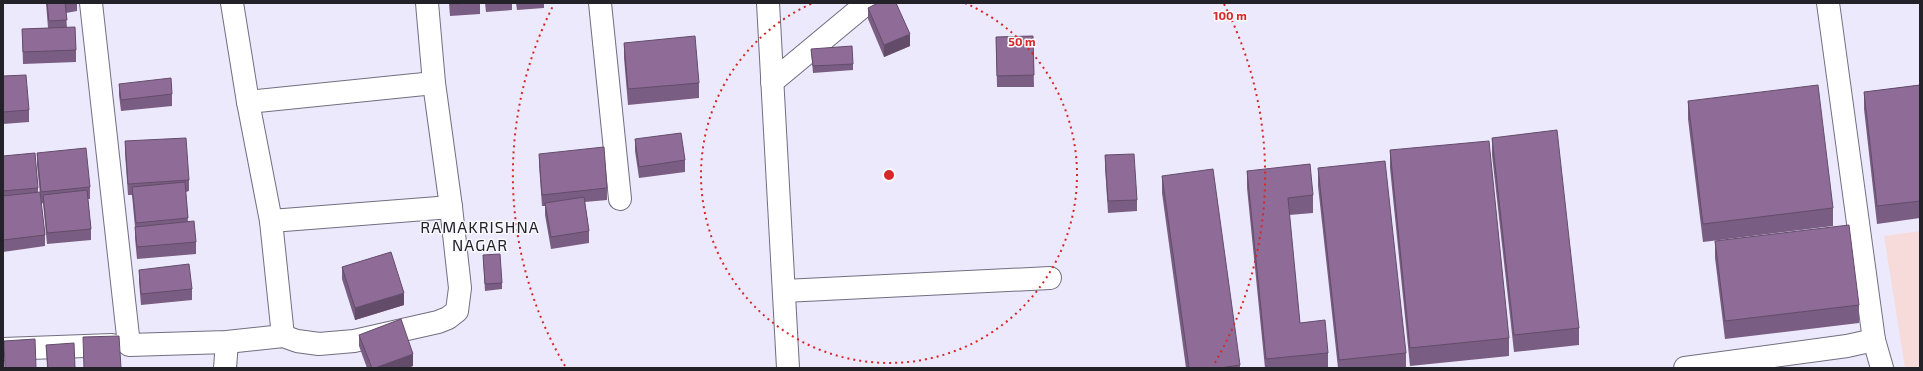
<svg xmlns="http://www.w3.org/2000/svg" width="1923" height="371" font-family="'Exo 2',sans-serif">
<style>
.education{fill:#f6dbda}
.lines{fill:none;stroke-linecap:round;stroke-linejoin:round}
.minor-casing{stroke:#726e7f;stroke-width:24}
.minor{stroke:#fff;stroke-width:22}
.wall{fill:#7a5d82}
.shaded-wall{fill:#634c6a}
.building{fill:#8e6c97;stroke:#634c6a}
.ring{fill:none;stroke:#d62828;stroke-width:2;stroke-dasharray:2 4}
.labels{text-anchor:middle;stroke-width:3;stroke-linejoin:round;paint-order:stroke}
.neighbourhood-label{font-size:16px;letter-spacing:1px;fill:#232229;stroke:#faf9fd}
.centre{fill:#d62828;stroke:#faf9fd;stroke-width:2}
.ring-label{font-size:12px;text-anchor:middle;font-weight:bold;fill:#d62828;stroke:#faf9fd;stroke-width:3;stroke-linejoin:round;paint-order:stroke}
</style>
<rect width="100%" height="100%" fill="#ede9fd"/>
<polygon class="education" points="1920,231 1920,368 1905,368 1884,236"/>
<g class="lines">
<g class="minor-casing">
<g id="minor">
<polyline points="91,3 129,345 227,342 283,336 297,341 319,344 354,341 438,322 448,318 457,311 460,288 451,207 434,83 427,3"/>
<polyline points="232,3 248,102 271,221 283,336"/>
<polyline points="600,3 620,199"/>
<polyline points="768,3 788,368"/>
<polyline points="1828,3 1874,340 1882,368"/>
<polyline points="772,82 867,3"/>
<polyline points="248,102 434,83"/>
<polyline points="271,221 451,207"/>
<polyline points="784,291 1050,278"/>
<polyline points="3,349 112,345"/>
<polyline points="225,368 227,342"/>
<polyline points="1685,368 1847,346 1874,340"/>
</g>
</g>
<use href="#minor" class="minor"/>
</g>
<g class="wall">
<polygon points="46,3 77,3 77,11 66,13 67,28 76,50 76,62 23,64 22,29 48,28"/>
<polygon points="449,3 480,3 480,14 450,16"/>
<polygon points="485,3 512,3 512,10 486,12"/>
<polygon points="516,3 544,3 544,8 517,10"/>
<polygon points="868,8 910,46 884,57 868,19"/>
<polygon points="1033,36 1034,87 997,87 996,37"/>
<polygon points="624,43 699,83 699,98 628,105 624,58"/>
<polygon points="811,49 853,64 853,70 813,73"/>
<polygon points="3,76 29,110 29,122 3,124"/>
<polygon points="119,84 172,94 172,106 121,111 119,95"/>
<polygon points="1920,85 1920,218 1877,224 1864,109 1864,92"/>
<polygon points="1688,101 1833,208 1833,226 1703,242 1688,119"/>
<polygon points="1492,138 1579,328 1579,345 1514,352 1492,155"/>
<polygon points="635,139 685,160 685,172 639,178 635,151"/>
<polygon points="125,141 189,180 189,191 186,192 188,222 196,242 196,254 137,259 135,238 135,227 132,195 128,195 125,153"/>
<polygon points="1390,150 1509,338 1509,356 1410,366 1390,168"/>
<polygon points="37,153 90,187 90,199 88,199 91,229 91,240 47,244 43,203 41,204 37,165"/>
<polygon points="539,154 607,188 607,200 585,202 589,231 589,243 551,249 545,215 545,206 542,206 539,165"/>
<polygon points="1105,155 1137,200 1137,211 1108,213 1105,167"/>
<polygon points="3,156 38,188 38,192 45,235 45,246 3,252"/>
<polygon points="1318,168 1406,353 1406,368 1338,368 1318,186"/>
<polygon points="1247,171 1313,195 1313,213 1289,215 1300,323 1328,353 1328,368 1265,368 1247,188"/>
<polygon points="1162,176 1240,365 1240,368 1186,368 1162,193"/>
<polygon points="1715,241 1859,305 1859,323 1725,339 1715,258"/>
<polygon points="483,255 502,283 502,289 485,291"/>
<polygon points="342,267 404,305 355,320 342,279"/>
<polygon points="139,270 192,289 192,300 141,305 139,281"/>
<polygon points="359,335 413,366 407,368 367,368 359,346"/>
<polygon points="46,345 75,368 47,368"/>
</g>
<g class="shaded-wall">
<polygon points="910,34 910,46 884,57 884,45"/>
<polygon points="404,293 404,305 355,320 355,308"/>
<polygon points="413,354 413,366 407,368 375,368"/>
</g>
<g class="building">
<polygon points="47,3 65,3 67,20 49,21"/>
<polygon points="449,3 471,3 450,4"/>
<polygon points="878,3 896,3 910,34 884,45 868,8"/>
<polygon points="75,27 76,50 23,52 22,29"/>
<polygon points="695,36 699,83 628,89 624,43"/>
<polygon points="1033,36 1034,75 997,76 996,37"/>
<polygon points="852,46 853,64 813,66 811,49"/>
<polygon points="26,75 29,110 3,112 3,76"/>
<polygon points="171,78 172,94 121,100 119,84"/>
<polygon points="1818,85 1833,208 1703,224 1688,101"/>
<polygon points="1920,85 1920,201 1877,206 1864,92"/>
<polygon points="1557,130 1579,328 1514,335 1492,138"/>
<polygon points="681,133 685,160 639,167 635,139"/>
<polygon points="186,138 189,180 128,184 125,141"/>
<polygon points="1489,141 1509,338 1410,348 1390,150"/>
<polygon points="604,147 607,188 542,195 539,154"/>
<polygon points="86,148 90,187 41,192 37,153"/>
<polygon points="35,153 38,188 3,191 3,156"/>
<polygon points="1134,154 1137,200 1108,201 1105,155"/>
<polygon points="1385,161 1406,353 1339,360 1318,168"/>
<polygon points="1310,164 1313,195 1288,198 1300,323 1325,320 1328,353 1266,359 1247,171"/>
<polygon points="1213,169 1240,365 1220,368 1189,368 1162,176"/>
<polygon points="185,182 188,218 136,223 132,187"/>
<polygon points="87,190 91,229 47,233 43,195"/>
<polygon points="40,192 45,235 3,240 3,196"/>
<polygon points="584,197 589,231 551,237 545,203"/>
<polygon points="194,221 196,242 137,247 135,227"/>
<polygon points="1849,225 1859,305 1725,321 1715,241"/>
<polygon points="391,252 404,293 355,308 342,267"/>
<polygon points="500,254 502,283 485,284 483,255"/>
<polygon points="189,264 192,289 141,294 139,270"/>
<polygon points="401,319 413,354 375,368 372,368 359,335"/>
<polygon points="119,336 121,368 84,368 83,337"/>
<polygon points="35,339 36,368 5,368 4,341"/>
<polygon points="74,343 75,368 48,368 46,345"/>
</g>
<g class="ring">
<path d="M965 3A188 188 0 1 1 813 3"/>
<path d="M565 366A376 376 0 0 1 554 4M1224 4A376 376 0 0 1 1213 366"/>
</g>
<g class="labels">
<g class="neighbourhood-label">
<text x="480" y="233">RAMAKRISHNA<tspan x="480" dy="18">NAGAR</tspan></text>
</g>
</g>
<circle cx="889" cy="175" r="6" class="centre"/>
<g class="ring-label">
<text x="1230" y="20">100 m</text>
<text x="1022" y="46">50 m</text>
</g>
<rect width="1923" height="371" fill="none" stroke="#232229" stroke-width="8"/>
</svg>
